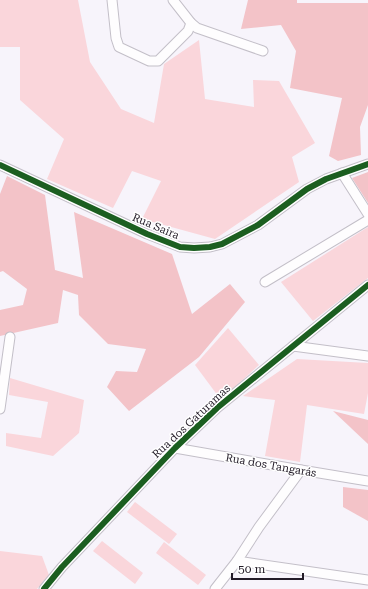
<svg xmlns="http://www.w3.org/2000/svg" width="368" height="589" font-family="'Roboto Serif',serif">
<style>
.green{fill:#fad6db}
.forest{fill:#f3c3c8}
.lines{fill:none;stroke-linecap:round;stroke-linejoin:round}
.minor-casing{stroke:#c3bfc8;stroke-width:11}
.minor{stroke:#fefdfe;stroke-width:9}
.cycleway-casing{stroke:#fff;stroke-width:8}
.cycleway{stroke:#1b5e20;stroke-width:6}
.labels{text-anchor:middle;stroke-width:3;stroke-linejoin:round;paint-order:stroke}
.street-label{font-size:11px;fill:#231c28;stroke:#fff}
</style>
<rect width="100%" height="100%" fill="#f7f4fb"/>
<g class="green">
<polygon points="0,0 78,0 90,62 121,109 154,123 164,64 199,40 205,99 254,107 253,80 279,81 315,143 292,157 299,182 215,239 142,219 161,181 132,171 113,208 47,179 64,139 20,100 20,47 0,47"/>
<polygon points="368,227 368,278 313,321 281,282"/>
<polygon points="228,328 259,365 221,400 195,365"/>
<polygon points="297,359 368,363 368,393 364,414 307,405 300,462 265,456 275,400 243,396"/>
<polygon points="10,378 84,400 79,433 53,456 6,446 6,433 41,438 48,402 9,395"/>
<polygon points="135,502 177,534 169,544 127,512"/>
<polygon points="102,541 143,573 135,584 93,551"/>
<polygon points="164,542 206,575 198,585 156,553"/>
<polygon points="0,551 42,556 49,575 37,589 0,589"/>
</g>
<g class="forest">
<polygon points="248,0 297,0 297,3 368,3 368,105 360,127 361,155 338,161 329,156 342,98 290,88 296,51 281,25 241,29"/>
<polygon points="368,172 368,203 352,178"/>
<polygon points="7,176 45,195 55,270 83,278 74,212 172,254 192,314 230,284 245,302 199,357 129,411 107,387 116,371 137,372 146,349 108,344 79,315 78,295 63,290 58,323 0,336 0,310 23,305 27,289 3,271 0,272 0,194"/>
<polygon points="333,411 368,420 368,444"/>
<polygon points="343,487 368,490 368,521 343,507"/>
</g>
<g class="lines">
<g class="minor-casing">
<g id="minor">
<polyline points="112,0 116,38 119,47 149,61 158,61 188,31 191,23"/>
<polyline points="173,0 191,23 197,28 263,51"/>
<polyline points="0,165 147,234 180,247 194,248 210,247 222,244 258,225 307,189 326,179 368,164"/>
<polyline points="342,173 368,214"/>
<polyline points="265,282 368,220"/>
<polyline points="293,346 368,356"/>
<polyline points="0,409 10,337"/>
<polyline points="175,448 301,470 368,481"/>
<polyline points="237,561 368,580"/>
<polyline points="44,589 62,567 175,448 217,408 368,285"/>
<polyline points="215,589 237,561 259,527 301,470"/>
</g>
</g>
<use href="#minor" class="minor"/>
<g class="cycleway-casing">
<g id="cycleway">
<polyline points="0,165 147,234 180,247 194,248 210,247 222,244 258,225 307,189 326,179 368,164"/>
<polyline points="44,589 62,567 175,448 217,408 368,285"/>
</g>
</g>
<use href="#cycleway" class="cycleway"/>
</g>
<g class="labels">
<g class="street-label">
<text transform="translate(156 226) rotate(23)" y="4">Rua Saira</text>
<text transform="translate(191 421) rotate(-43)" y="4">Rua dos Gaturamas</text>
<text transform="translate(271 465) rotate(10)" y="4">Rua dos Tangarás</text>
</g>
</g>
<path d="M232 573v6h71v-6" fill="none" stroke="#231c28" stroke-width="2"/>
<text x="238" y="573" font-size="12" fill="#231c28" stroke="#ffffff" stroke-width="3" paint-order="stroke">50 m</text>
</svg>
